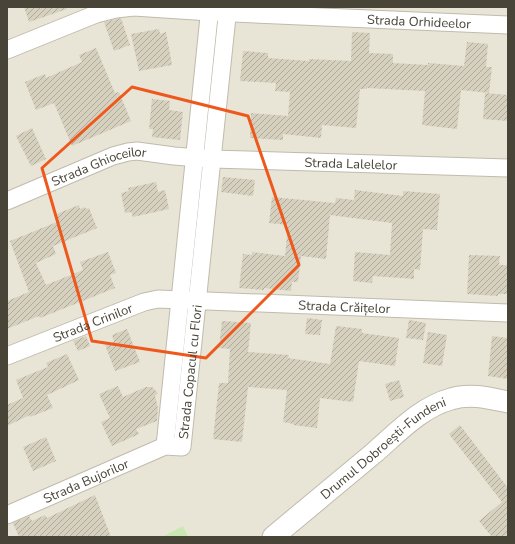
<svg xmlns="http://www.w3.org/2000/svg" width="515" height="544" font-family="'Nunito Sans',sans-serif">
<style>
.residential{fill:#e8e5d7}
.pitch{fill:#c9e8b2}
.building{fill:url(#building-hatch)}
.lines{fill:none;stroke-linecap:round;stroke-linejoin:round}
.minor-casing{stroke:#c0bbac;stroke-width:19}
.tertiary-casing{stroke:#c0bbac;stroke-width:23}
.minor{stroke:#fff;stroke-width:17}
.tertiary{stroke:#fff;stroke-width:21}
.marked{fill:none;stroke:#ef581d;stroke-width:3;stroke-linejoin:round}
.labels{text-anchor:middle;stroke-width:3;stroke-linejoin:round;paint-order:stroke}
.street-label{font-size:13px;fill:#484437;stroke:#fff}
</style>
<defs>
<pattern id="building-hatch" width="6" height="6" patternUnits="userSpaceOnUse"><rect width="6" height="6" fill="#d6d0be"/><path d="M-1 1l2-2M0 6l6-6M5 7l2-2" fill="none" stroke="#b0aa9b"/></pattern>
</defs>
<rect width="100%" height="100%" fill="#f4f2e9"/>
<rect class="residential" x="7" y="7" width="501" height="530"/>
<polygon class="pitch" points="183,526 188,537 162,537"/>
<g class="building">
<polygon points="24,7 66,7 67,9 29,22"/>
<polygon points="121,18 130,45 114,51 104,22"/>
<polygon points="159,29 160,34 166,32 172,65 139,71 131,34"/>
<polygon points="352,32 370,33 369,53 393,54 393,63 428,65 428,63 464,66 467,42 488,44 486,67 492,67 489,93 461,90 457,129 422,125 425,91 367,88 367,89 360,89 356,128 322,125 321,138 283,134 283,140 250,138 251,113 288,116 290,92 275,91 276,83 240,81 243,51 268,53 268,58 309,61 309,59 351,61"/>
<polygon points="96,48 115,93 119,92 131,121 72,146 54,103 36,110 25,82 45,74 46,78 82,62 79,55"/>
<polygon points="485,93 508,95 508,121 483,119"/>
<polygon points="152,99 170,101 169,110 183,112 180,140 152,137 153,129 149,129"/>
<polygon points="32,128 46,159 31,166 16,136"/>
<polygon points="223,177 255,180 253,196 221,192"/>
<polygon points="156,182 158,192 165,190 169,209 133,217 131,212 125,213 121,193 129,191 128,188"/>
<polygon points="355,190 403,196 403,191 440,194 437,230 423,229 420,270 414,269 414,279 373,276 372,283 353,281 355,252 390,255 392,223 330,215 326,259 301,256 298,282 292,282 291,291 264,288 264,290 239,288 243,254 252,255 252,252 285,256 288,225 269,223 272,197 335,203 336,198 354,200"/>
<polygon points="79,205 80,209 85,207 86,209 89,208 97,228 53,246 56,254 36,263 46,285 83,270 80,262 108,252 116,273 110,275 115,288 40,318 39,316 7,329 7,301 29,292 10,241 57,222 54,215"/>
<polygon points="469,255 500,256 499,265 508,265 508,294 498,294 498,296 467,294"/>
<polygon points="307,318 322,320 320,335 305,334"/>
<polygon points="409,320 426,323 423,340 406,338"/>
<polygon points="222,321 251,323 248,352 289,355 288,358 330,364 336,326 362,329 362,333 399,338 395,366 359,361 353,402 320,398 317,428 293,425 294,424 283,422 287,390 248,387 242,442 213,439 219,383 228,383 230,349 219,348"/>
<polygon points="127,329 140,362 115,371 105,345 114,342 112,335"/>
<polygon points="428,332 447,335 442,366 423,363"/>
<polygon points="86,336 90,346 78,351 73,341"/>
<polygon points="492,336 508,338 508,379 488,376"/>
<polygon points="67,354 79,380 47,395 53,408 30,417 30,415 7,426 7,405 23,398 16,380 48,367 46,363"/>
<polygon points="399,380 404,397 390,401 385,384"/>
<polygon points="118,386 123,397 146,387 152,387 158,393 155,396 158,408 157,421 136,429 139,434 112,446 101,422 110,418 99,394"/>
<polygon points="460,425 508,488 508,537 492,537 479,521 502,502 449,434"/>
<polygon points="46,437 56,461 33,471 23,447"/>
<polygon points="95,495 111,537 19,537 13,523 29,516 32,521 45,515 47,518"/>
</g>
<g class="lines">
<g class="minor-casing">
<g id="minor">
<path id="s1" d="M7,50L96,14L116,9L134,7L210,12L508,25"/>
<path id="s2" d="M7,201L113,156L128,152L137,151L174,156L212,159L508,168"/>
<path id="s3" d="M7,356L144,302L158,299L508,313"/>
<polyline points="165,446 210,7"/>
<path id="s4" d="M7,515L165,446L182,447L212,159L228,7"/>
</g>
</g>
<g class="tertiary-casing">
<g id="tertiary">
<path id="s5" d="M273,537C307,509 340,481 374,453C397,433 421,407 451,399C470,393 489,398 508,402"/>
</g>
</g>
<use href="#minor" class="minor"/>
<use href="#tertiary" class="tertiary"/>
</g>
<path class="marked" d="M132,87L248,116L299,265L206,358L92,341L42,168Z"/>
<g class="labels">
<g class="street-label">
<text dy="5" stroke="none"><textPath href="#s1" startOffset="420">Strada Orhideelor</textPath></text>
<text dy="5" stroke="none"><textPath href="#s2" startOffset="354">Strada Lalelelor</textPath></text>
<text dy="5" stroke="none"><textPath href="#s2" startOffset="99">Strada Ghioceilor</textPath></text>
<text dy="5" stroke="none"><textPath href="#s3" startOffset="348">Strada Crăițelor</textPath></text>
<text dy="5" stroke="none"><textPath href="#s3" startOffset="92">Strada Crinilor</textPath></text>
<text dy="5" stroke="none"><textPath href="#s4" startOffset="265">Strada Copacul cu Flori</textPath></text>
<text dy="5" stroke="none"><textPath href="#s5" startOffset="142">Drumul Dobroești-Fundeni</textPath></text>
<text dy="5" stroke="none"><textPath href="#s4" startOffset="86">Strada Bujorilor</textPath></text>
</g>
</g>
<rect width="515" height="544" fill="none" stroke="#484437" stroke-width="16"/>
</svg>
